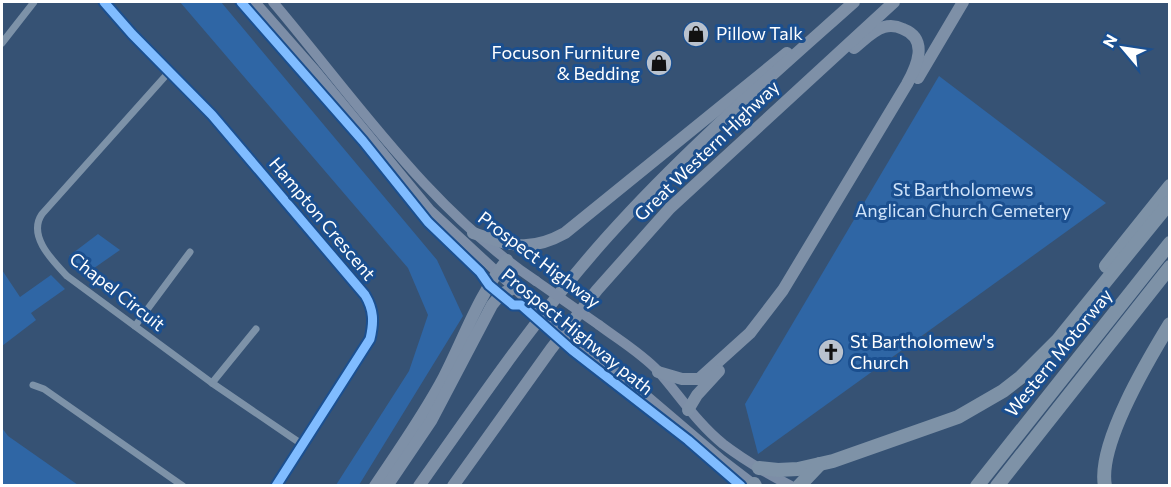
<svg xmlns="http://www.w3.org/2000/svg" width="1171" height="487" font-family="Commissioner,sans-serif">
<style>
.green{fill:#2f66a5}
.lines{fill:none;stroke-linecap:round;stroke-linejoin:round}
.minor{stroke:#7d92a8;stroke-width:7}
.primary{stroke:#7d8ea7;stroke-width:10}
.trunk{stroke:#7e90a7;stroke-width:12}
.motorway{stroke:#7e92a7;stroke-width:14}
.primary-bridge{stroke:#7d8ea7;stroke-width:10}
.cycleway-casing{stroke:#1b4f8f;stroke-width:13}
.cycleway{stroke:#80bcff;stroke-width:9}
.labels{text-anchor:middle;stroke-width:6;stroke-linejoin:round;paint-order:stroke}
.poi-label{font-size:18px;fill:#fff;stroke:#1b4f8f;text-anchor:start}
.street-label{font-size:18px;fill:#fff;stroke:#1b4f8f}
.park-label{font-size:18px;fill:#cfe3fa;stroke:#1b4f8f}
</style>
<rect width="100%" height="100%" fill="#365274"/>
<g class="green">
<polygon points="180,2 221,2 437,260 463,316 359,485 336,485 409,371 428,315 408,268"/>
<polygon points="939,76 1106,203 758,454 745,404"/>
<polygon points="98,234 120,250 87,273 69,256"/>
<polygon points="2,270 20,297 51,275 65,289 31,313 36,320 2,346"/>
<polygon points="2,428 8,436 78,485 2,485"/>
</g>
<g class="lines">
<g class="minor">
<path d="M104,2L132,34L212,115L365,295C374,310 374,322 370,339L276,486"/>
<polyline points="2,43 34,2"/>
<path d="M169,72L42,214C27,236 53,261 67,276L212,383L303,445"/>
<polyline points="135,326 190,252"/>
<polyline points="212,383 256,329"/>
<polyline points="33,385 44,389 183,486"/>
</g>
<g class="primary">
<polyline points="255,2 314,69 430,210 525,298"/>
<path d="M273,2C355,99 429,209 536,281"/>
<path d="M599,325C619,340 641,353 658,371C680,396 697,423 723,444C744,460 768,474 791,486"/>
<polyline points="579,344 634,385 722,460 756,486"/>
</g>
<g class="trunk">
<polyline points="918,78 963,2"/>
<path d="M473,233C510,245 529,253 565,233L787,53"/>
<path d="M658,372L682,379H699L750,333L783,290L907,84C917,66 929,39 903,29C897,26 891,25 884,27C873,30 863,41 854,48"/>
<polyline points="688,410 697,395 719,371"/>
<path d="M375,486C399,450 424,415 444,377C464,338 479,294 507,260"/>
<polyline points="387,486 431,421 492,305 501,294 514,288"/>
<path d="M419,486C480,400 538,314 608,236C683,152 770,77 854,2"/>
<polyline points="453,486 551,349 597,290 670,208 894,2"/>
</g>
<g class="motorway">
<polyline points="1106,266 1170,186"/>
<polyline points="759,468 778,470 798,469 833,461 958,417 1003,391 1021,377 1058,340 1170,202"/>
<polyline points="754,484 755,486"/>
<polyline points="799,486 820,464"/>
<polyline points="977,486 1170,243"/>
<polyline points="997,486 1170,267"/>
<path d="M1105,486C1097,445 1148,360 1170,324"/>
</g>
<g class="primary-bridge">
<polyline points="536,281 599,325"/>
<polyline points="525,298 579,344"/>
</g>
<g class="cycleway-casing">
<g id="cycleway">
<path d="M104,2L132,34L212,115L365,295C374,310 374,322 370,339L276,486"/>
<polyline points="241,2 363,141 428,222 480,272 489,285 513,305 521,305 572,350 688,440 741,486"/>
</g>
</g>
<use href="#cycleway" class="cycleway"/>
</g>
<defs>
<g id="shop-disc" transform="scale(1.35)"><circle r="9.5" fill="#b9c2ce" stroke="#1b4f8f"/><path d="M-5-2.5h2.3a2.7 3.5 0 0 1 5.4 0H5L5.5 6h-11ZM-1.5-2.5h3a1.5 2.3 0 0 0-3 0Z" fill="#111"/></g>
<g id="church-disc" transform="scale(1.35)"><circle r="9.5" fill="#b9c2ce" stroke="#1b4f8f"/><path d="M-1.2-6h2.4v3.5h3.3v2.4h-3.3V6h-2.4V-.1h-3.3v-2.4h3.3Z" fill="#111"/></g>
</defs>
<g fill-rule="evenodd">
<use href="#shop-disc" x="696" y="34"/>
<use href="#shop-disc" x="659" y="63"/>
<use href="#church-disc" x="831" y="352"/>
</g>
<g class="labels">
<g class="poi-label">
<text x="716" y="40">Pillow Talk</text>
<text x="640" y="59" text-anchor="end">Focuson Furniture<tspan x="640" dy="21">&amp; Bedding</tspan></text>
<text x="850" y="348">St Bartholomew's<tspan x="850" dy="21">Church</tspan></text>
</g>
<g class="street-label">
<text transform="translate(707 151) rotate(-44)" y="6">Great Western Highway</text>
<text transform="translate(322 219) rotate(50)" y="6">Hampton Crescent</text>
<text transform="translate(539 260) rotate(37)" y="6">Prospect Highway</text>
<text transform="translate(117 292) rotate(38)" y="6">Chapel Circuit</text>
<text transform="translate(577 332) rotate(39)" y="6">Prospect Highway path</text>
<text transform="translate(1059 353) rotate(-51)" y="6">Western Motorway</text>
</g>
<g class="park-label">
<text x="963" y="196">St Bartholomews<tspan x="963" dy="21">Anglican Church Cemetery</tspan></text>
</g>
</g>
<rect width="1171" height="487" fill="none" stroke="#ffffff" stroke-width="6"/>
<g transform="translate(1123 48) rotate(299)" stroke="#1b4f8f" stroke-width="4.5" paint-order="stroke">
<path d="M0-4.5L10 22L0 15L-10 22Z" fill="#ffffff"/>
<text y="-9" font-size="16" font-weight="bold" text-anchor="middle" fill="#ffffff">N</text>
</g>
</svg>
